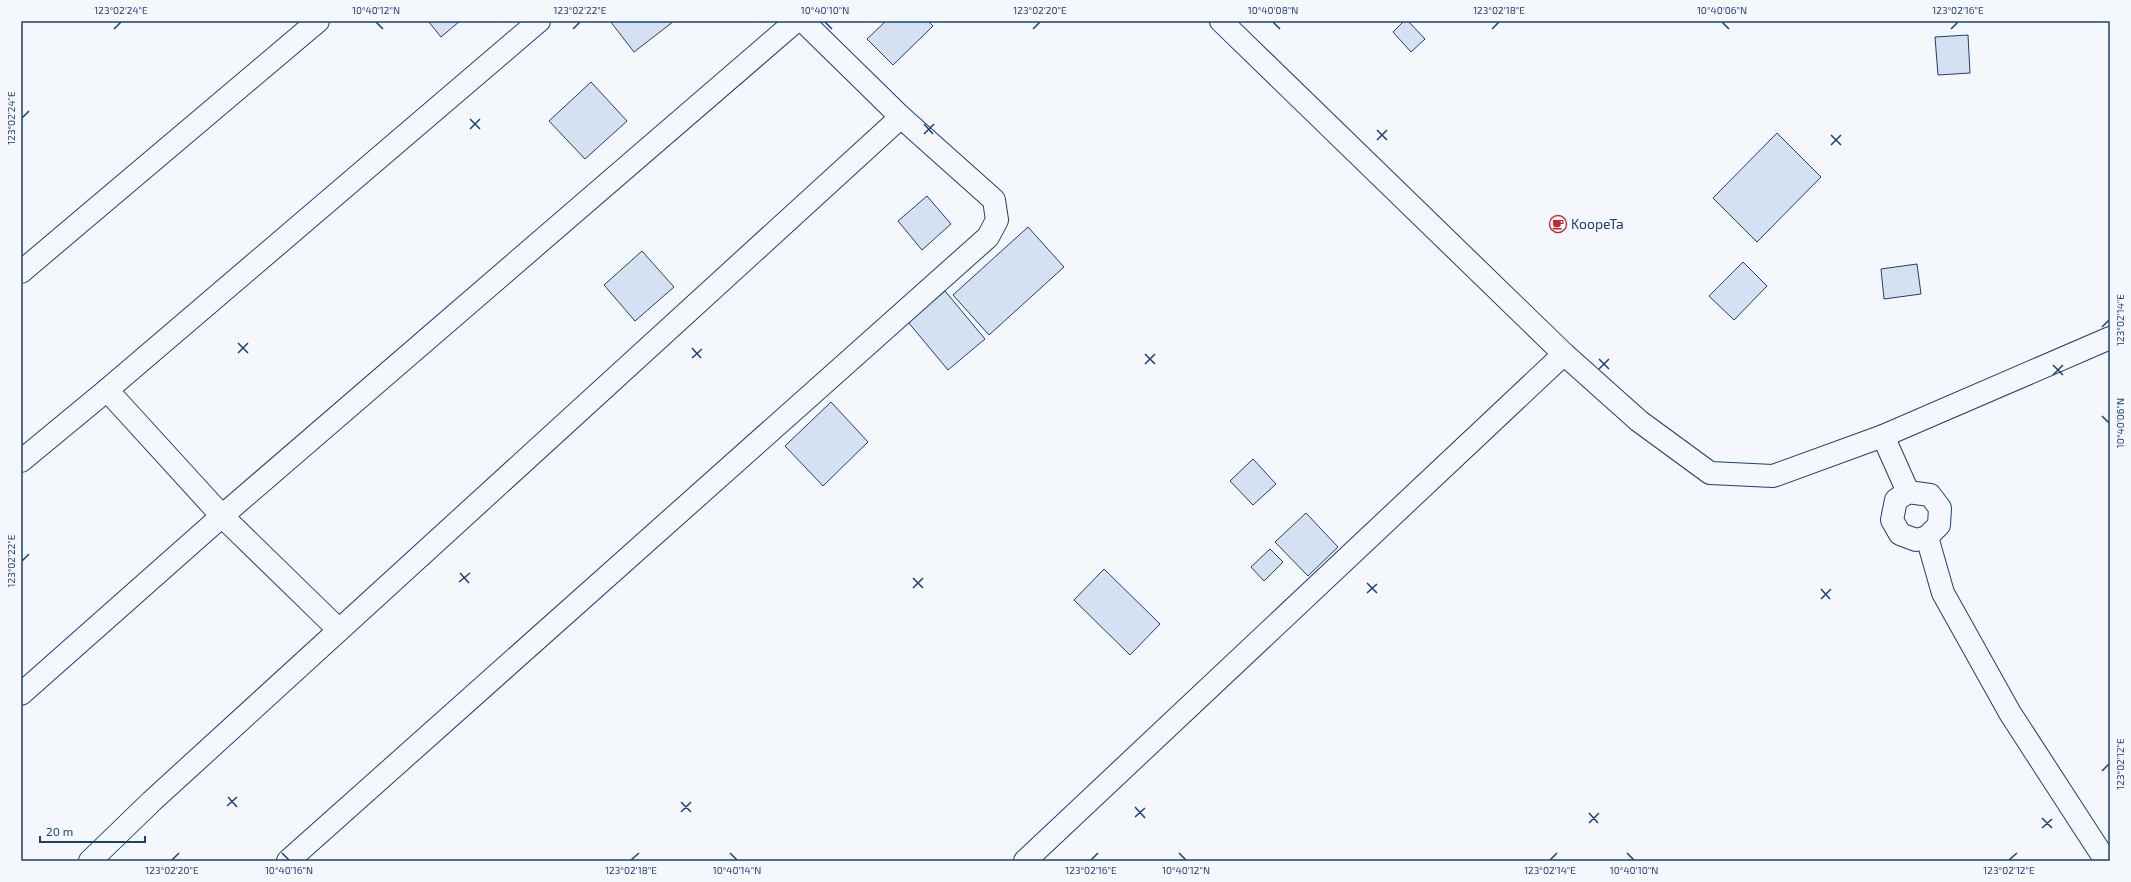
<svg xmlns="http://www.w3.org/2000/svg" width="2131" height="882" font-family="'Exo 2',sans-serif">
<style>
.building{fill:#d5e0f0;stroke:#1d3f73}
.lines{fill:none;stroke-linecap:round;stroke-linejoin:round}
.minor-casing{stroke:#1d3f73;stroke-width:24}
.secondary-casing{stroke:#1d3f73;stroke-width:24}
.minor{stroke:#f4f7fb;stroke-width:22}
.secondary{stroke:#f4f7fb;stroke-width:22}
.ticks{fill:none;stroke:#1d3f73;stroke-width:1.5}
.labels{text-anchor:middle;stroke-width:3;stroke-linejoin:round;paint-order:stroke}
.poi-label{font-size:14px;fill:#1d3f73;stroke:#f4f7fb;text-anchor:start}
.neatline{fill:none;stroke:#1d3f73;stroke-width:1.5}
.ticks-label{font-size:10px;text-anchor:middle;fill:#1d3f73}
</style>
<rect width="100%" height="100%" fill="#f4f7fb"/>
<g class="building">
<polygon points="428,21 460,21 441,37"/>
<polygon points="610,21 674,21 634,52"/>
<polygon points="886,21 928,21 933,26 893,65 867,39"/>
<polygon points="1404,21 1408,21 1425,39 1411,52 1393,32"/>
<polygon points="1968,35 1970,73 1938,75 1935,37"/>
<polygon points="591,82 627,121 585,159 549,121"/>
<polygon points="1777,133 1821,177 1757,242 1713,198"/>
<polygon points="927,196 951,224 922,250 898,221"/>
<polygon points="1028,227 1064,267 989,335 953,295"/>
<polygon points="642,251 674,287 635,321 604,285"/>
<polygon points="1743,262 1767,286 1734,320 1709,296"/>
<polygon points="1917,264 1921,294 1884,299 1881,269"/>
<polygon points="945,291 985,339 948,370 908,322"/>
<polygon points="831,402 868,442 823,486 785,446"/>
<polygon points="1253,459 1276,484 1253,505 1230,481"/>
<polygon points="1306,513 1338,547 1308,576 1275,542"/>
<polygon points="1270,549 1283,562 1264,581 1251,567"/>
<polygon points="1104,569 1160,624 1130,655 1074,600"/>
</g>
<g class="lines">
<g class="minor-casing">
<g id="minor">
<polyline points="21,272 318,21"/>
<polyline points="107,390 222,516 339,630"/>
<polyline points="1883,436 1908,492"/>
<polyline points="21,461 107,390 539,21"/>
<polygon points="1908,492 1930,495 1940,508 1939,525 1927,537 1916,540 1900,534 1892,520 1896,500"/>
<polyline points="1927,537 1943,593 2010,713 2106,861"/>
<polyline points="21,694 222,516 796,21"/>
<polyline points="90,861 152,801 901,117"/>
<polyline points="288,861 988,237 997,220 994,200 901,117 803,21"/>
<polyline points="1025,861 1564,354"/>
</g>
</g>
<g class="secondary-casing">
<polyline id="secondary" points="1221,21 1564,354 1639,421 1710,473 1773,476 1883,436 2110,338"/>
</g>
<use href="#minor" class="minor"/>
<use href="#secondary" class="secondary"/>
</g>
<path class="ticks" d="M376,22L383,29M825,22L832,29M1273,22L1280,29M1722,22L1729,29M114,29L121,22M573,29L580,22M1033,29L1040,22M1492,29L1499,22M1951,29L1958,22M22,118L29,111M470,119L480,129M924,124L933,134M470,129L480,119M1377,130L1387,140M924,134L934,124M1831,135L1841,145M1377,140L1387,130M1831,145L1841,135M2102,327L2109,320M238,343L248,353M692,348L701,358M238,353L248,343M1145,354L1155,364M692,358L702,349M1599,359L1609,369M1145,364L1155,354M2053,365L2063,375M1599,369L1609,359M2053,375L2063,365M2102,416L2109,423M22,561L29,554M460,573L469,583M913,578L923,588M459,582L470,573M1367,583L1377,593M913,588L923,578M1821,589L1830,599M1367,593L1377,584M1821,599L1831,589M2102,771L2109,764M228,797L237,807M681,802L691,812M227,806L237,797M1135,807L1145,818M681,812L691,802M1589,813L1598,823M1135,817L1145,808M2042,818L2052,828M1589,823L1599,813M2042,828L2052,819M282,853L289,860M730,853L737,860M1179,853L1186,860M1627,853L1634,860M172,860L179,853M631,860L639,853M1091,860L1098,853M1550,860L1557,853M2009,860L2017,853"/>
<defs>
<g id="cafe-ring" transform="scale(0.9)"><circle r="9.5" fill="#f4f7fb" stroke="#c62828" stroke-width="1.5"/><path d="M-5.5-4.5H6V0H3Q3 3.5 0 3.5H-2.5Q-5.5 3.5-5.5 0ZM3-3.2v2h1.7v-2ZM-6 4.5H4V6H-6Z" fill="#c62828"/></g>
</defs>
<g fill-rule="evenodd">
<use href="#cafe-ring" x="1558" y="224"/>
</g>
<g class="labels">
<g class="poi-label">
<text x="1571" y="229">KoopeTa</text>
</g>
</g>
<rect width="2131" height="882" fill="none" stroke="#f4f7fb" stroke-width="44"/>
<path d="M40 836v6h105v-6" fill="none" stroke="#1d3f73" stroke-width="2"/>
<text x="46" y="836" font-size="12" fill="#1d3f73" stroke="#f4f7fb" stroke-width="3" paint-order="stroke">20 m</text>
<rect x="22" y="22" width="2087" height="838" class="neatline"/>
<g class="ticks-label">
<text x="121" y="14">123°02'24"E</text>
<text x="376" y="14">10°40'12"N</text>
<text x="580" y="14">123°02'22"E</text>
<text x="825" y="14">10°40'10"N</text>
<text x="1040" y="14">123°02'20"E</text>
<text x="1273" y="14">10°40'08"N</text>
<text x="1499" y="14">123°02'18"E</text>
<text x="1722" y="14">10°40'06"N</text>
<text x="1958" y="14">123°02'16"E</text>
<text transform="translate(11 118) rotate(-90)" y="4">123°02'24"E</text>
<text transform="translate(2120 320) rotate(-90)" y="4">123°02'14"E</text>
<text transform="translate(2120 423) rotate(-90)" y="4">10°40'06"N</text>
<text transform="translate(11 561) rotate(-90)" y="4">123°02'22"E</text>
<text transform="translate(2120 764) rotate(-90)" y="4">123°02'12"E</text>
<text x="172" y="874">123°02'20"E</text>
<text x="289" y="874">10°40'16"N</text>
<text x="631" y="874">123°02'18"E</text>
<text x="737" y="874">10°40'14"N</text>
<text x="1091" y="874">123°02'16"E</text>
<text x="1186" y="874">10°40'12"N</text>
<text x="1550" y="874">123°02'14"E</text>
<text x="1634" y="874">10°40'10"N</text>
<text x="2009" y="874">123°02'12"E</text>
</g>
</svg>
